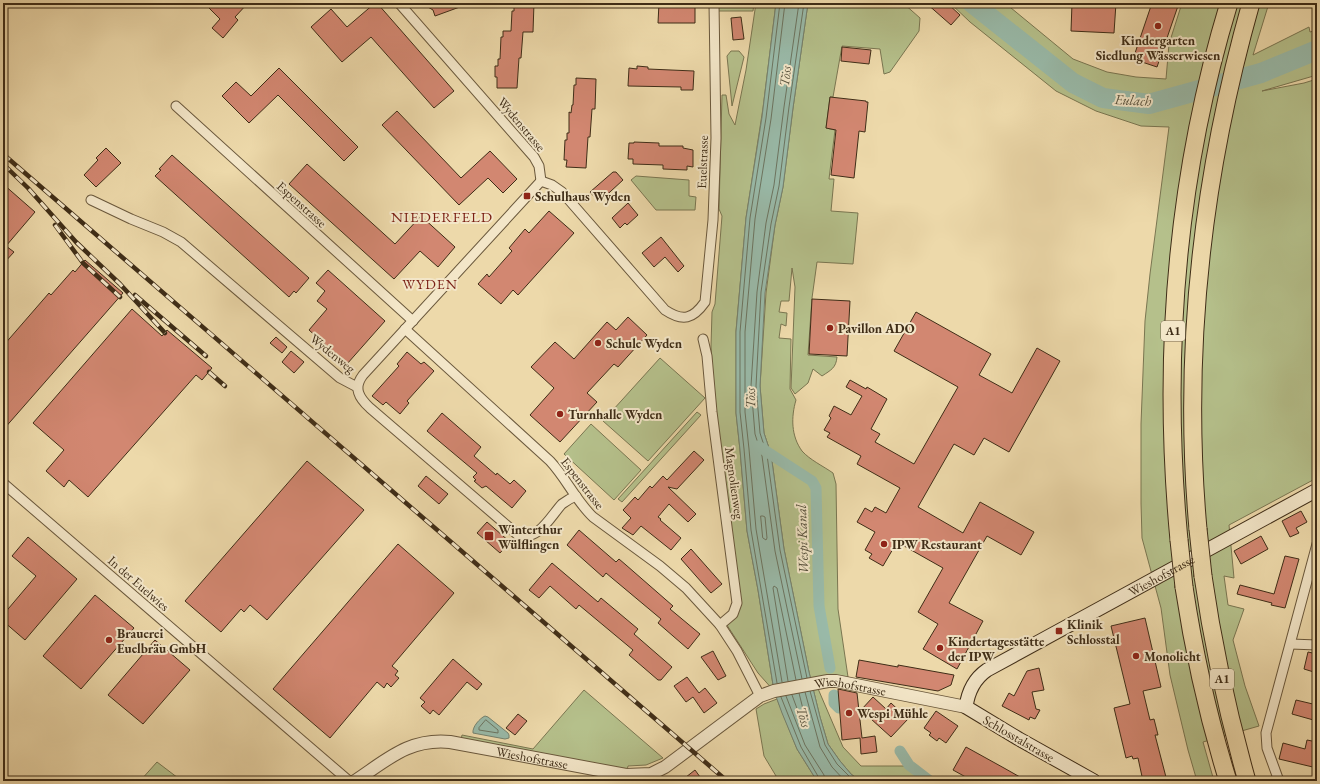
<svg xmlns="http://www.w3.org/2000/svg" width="1320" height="784" font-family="'EB Garamond',serif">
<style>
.green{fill:#b5c08b;stroke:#7a7651}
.water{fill:#99baa9;stroke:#75826f}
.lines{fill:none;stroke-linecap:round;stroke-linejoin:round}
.shore{stroke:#6c7460;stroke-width:1}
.canal{stroke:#99baa9;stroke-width:11}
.river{stroke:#99baa9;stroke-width:20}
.building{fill:#d28771;stroke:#3f2d17}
.minor-casing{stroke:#6a583c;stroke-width:11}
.tertiary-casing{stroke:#6a583c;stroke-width:14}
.secondary-casing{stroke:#3f2d17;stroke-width:15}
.motorway-casing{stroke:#3f2d17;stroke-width:19}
.minor{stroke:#f3e6c8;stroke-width:9}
.tertiary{stroke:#f3e6c8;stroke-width:12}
.secondary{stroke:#f3e6c8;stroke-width:13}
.motorway{stroke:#edd9aa;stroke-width:17}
.rail-casing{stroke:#3f2d17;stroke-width:4.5}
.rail{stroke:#f3e6c8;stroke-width:3;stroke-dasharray:9;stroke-linecap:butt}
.motorway-bridge-casing{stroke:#3f2d17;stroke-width:19;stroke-linecap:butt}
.motorway-bridge{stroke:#edd9aa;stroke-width:17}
.poi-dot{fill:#8f2418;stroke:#f3e6c8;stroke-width:1.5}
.labels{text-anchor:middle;stroke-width:4;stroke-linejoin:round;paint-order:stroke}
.shield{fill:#f3e6c8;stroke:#75644c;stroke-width:1}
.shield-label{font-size:12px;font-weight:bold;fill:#3f2d17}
.poi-label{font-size:13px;font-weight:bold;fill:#3f2d17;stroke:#f3e6c8;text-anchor:start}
.street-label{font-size:13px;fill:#3f2d17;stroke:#f3e6c8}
.water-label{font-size:14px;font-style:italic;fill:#56503c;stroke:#f3e6c8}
.neighbourhood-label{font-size:14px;letter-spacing:1px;fill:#7a1f14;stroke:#f3e6c8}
.quarter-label{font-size:15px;letter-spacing:1px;fill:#7a1f14;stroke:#f3e6c8}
</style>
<rect width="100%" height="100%" fill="#edd9aa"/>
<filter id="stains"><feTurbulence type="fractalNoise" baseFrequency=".005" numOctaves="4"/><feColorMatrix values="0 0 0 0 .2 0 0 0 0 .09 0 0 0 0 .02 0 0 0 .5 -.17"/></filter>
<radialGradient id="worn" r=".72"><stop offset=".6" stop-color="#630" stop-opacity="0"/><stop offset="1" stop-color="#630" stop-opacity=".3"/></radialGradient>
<g class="green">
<polygon points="714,3 754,3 753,11 715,11"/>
<polygon points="756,3 776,3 763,108 746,218 736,331 736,413 740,450 747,531 758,590 774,691 758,673 725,622 737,603 725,505 712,363 711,346 712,312 715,304 722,216 719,209 722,95 726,95 729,114 735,125 746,70"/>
<path d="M808,3H903L920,18L919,31L890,72L884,74L880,49L842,46L833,97H830L826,128L835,130L829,179H834L831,211L858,213L853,264L817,262L812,298L808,355L837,357C836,368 831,370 822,376L813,369L808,383L795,394L791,388L795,287L792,268L789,301H781L779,312L787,313L786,326L781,324L779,338L791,339L790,389L796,400C791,417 791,436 802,451C810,460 823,466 833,473L836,484L838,609L848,677L847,683L816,684L843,747L861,766H909L934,781H860L851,774L840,761L828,744L820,717L809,672L784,549L771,454L764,433L760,386L766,293L775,225L783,187L793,108Z"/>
<polygon points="950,3 1005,3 1073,59 1107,72 1136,77 1166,79 1169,44 1182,3 1269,3 1253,55 1309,27 1310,32 1317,30 1317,43 1313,45 1317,59 1317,75 1262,91 1304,83 1317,79 1317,374 1315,374 1313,480 1229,525 1234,578 1224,576 1228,605 1244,609 1233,640 1245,686 1259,726 1203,742 1214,781 1197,781 1188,750 1170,675 1161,608 1142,538 1141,503 1141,424 1145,321 1150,274 1169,127 1141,126 1096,111 1056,91 970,22"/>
<polygon points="731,51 739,51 744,57 732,106 727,56"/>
<polygon points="636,176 689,180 689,196 696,197 695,210 656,210 631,180"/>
<polygon points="660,358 705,398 648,461 603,421"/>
<polygon points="697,412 701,415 622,502 618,499"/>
<polygon points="591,424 641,470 614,500 564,454"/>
<polygon points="584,690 663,758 646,765 628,766 626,775 460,744 462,735 533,749"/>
<polygon points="777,699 797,749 817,781 779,781 764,756 756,709 764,704"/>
<polygon points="157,762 182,781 140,781"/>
</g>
<g class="water">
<polygon points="776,3 808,3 793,108 783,187 775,225 765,293 760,386 764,433 771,454 784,549 809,672 820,717 828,744 840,761 851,774 860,781 817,781 797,749 782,713 774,691 758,590 747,531 740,450 736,413 736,332 746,218 762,117"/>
<path d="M485,716L488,717L508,733L509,735V738L505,739L473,733C472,727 480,718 485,716Z"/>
</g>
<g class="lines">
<g class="shore">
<polyline points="799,3 784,107 774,185 766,223 757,292 751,386 755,434 762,456 775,551 802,679"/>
<polyline points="804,3 789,107 779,186 771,224 761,292 756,386 760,433 767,455 780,550 807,678"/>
<polygon points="761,516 763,516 765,517 767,538 766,540 763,538"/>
<polyline points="788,681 773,588 774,586 777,588 796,680"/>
<polyline points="782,682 756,529 749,449 745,412 745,332 755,219 771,119 785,3"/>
<polyline points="777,683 751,530 744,449 740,412 740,332 750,218 766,118 780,3"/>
<polyline points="810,691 825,745 837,764 854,781"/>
<polyline points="805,692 820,747 832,767 845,781"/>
<polyline points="792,695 802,722 804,723 806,721 799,693"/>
<polyline points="786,696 805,745 824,775 825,781"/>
<polyline points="781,697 801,747 819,778 820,781"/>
<polygon points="486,720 498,730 498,733 479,730 479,728"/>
</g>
<g class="canal">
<polyline points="758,446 812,481 816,488 819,606 830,668"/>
<polyline points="834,695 834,703 839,708"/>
<polyline points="900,751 909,765 930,781"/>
</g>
<polyline class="river" points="972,3 1073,83 1103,98 1149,104 1261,73 1317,50"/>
</g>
<g class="building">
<polygon points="204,3 248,3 235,17 238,20 223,38 212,28 220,19"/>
<polygon points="375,3 377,3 454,91 434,108 371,37 342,62 311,27 331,9 347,27"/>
<polygon points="421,3 468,3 468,4 435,16 433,10"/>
<polygon points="514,3 534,3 533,32 523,32 521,58 519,58 517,88 497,88 497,77 495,77 495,66 498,66 498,59 500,59 501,37 503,37 503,31 511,31 512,11 514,11"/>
<polygon points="659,3 680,3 680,5 695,5 695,23 658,23"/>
<polygon points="926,3 947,3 960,15 951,25"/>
<polygon points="1072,3 1116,3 1114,33 1071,31"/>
<polygon points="1152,3 1179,3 1157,67 1133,59"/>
<polygon points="741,17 744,39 733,40 731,18"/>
<polygon points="842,47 871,50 869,64 841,61"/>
<polygon points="637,66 648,67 648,69 694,71 693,90 681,90 681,87 628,86 629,68 637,69"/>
<polygon points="279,68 358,147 344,161 278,95 249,123 222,96 236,82 251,96"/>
<polygon points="576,78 596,79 595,109 592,109 590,137 588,137 586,168 566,167 567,160 564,160 565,140 567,140 567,133 569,133 569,112 571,113 572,105 573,105 574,85 576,85"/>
<polygon points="830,97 866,101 866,102 868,102 865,132 859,131 854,178 831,175 836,130 826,128"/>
<polygon points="397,111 461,178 490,151 517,179 503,193 488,178 459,205 382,125"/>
<polygon points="634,142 659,143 659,146 683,146 683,148 693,150 693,167 687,166 687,170 663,169 663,165 633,164 633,159 628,159 629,143 634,143"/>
<polygon points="106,148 121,163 96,187 84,175 98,160 96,158"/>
<polygon points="172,155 309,278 296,293 294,291 289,297 155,176 161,170 159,169"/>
<polygon points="307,164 395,244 421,216 455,247 438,267 420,251 394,279 289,184"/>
<polygon points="613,172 616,172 623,180 599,202 590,192"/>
<polygon points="3,184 35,212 6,246 14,252 3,264"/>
<polygon points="628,203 638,215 627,225 625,223 620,228 612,218"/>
<polygon points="549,211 574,233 518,295 513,290 501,304 478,284 487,274 489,277 512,251 509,248 525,229 529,233"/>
<polygon points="661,237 684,266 678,272 665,257 654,267 642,253"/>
<polygon points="85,260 123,293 3,430 3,346 49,293 51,295 73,270 75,272"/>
<polygon points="328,270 385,321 347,364 309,330 327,309 317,301 325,291 316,283"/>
<polygon points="812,299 850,301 847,356 809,354"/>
<polygon points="132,309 162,336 167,330 212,368 202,380 196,375 88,497 69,480 64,487 46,471 64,450 33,423"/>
<polygon points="916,312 991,354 979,375 1012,393 1037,348 1060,361 1009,452 984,438 974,455 954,444 918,507 963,533 980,502 1034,532 1021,555 987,536 949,603 983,621 957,669 923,649 938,624 918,612 943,568 897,542 883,566 869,558 872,554 865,550 875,532 857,522 865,508 872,512 875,507 886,513 900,488 857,464 861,456 827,437 830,433 824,430 831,418 829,416 834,406 851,415 862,396 846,387 850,380 866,389 867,387 887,399 871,429 880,434 875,442 914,464 958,387 894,351"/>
<polygon points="628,317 647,335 618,367 614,364 587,393 597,402 560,442 530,415 554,388 531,367 555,342 574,359 607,322 616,330"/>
<polygon points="276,337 287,347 282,353 270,343"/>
<polygon points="291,351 304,362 294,373 282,362"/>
<polygon points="407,352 421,364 424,362 434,371 407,401 409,403 400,414 386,402 383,405 372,396 399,366 397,364"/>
<polygon points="442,413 481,447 474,456 496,475 497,473 510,484 514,480 526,491 512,508 486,486 482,488 474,481 476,480 473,477 477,473 427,431"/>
<polygon points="694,451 704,460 677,489 668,487 696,514 688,522 669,504 658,517 661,519 660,520 681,538 671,550 641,526 633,535 622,528 631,518 623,510 635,497 638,500 650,486 652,488 663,476 667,480"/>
<polygon points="307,461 364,510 267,620 250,605 244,612 241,609 221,632 185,601"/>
<polygon points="426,476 448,494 439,504 418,486"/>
<polygon points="1301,511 1307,522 1296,528 1299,533 1290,537 1282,521"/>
<polygon points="487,522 510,542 500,553 477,533"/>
<polygon points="579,530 616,562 619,559 626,565 673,606 670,609 700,634 688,649 658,623 661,619 606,573 603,577 567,545"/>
<polygon points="1261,536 1268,549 1241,564 1234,551"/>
<polygon points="28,537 77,579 25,640 3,621 3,615 36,576 12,556"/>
<polygon points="398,544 454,593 392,666 398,671 395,675 399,678 391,687 387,683 384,688 377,682 330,738 273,689"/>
<polygon points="691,549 722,584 711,593 681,559"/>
<polygon points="1285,556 1299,559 1285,608 1271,605 1272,603 1237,594 1240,585 1274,594"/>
<polygon points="552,563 598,602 601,598 638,629 634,634 672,667 661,680 658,680 629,655 633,650 579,605 576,609 550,586 539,598 529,590"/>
<polygon points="95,595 134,628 81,689 43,656"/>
<polygon points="1145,618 1161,687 1143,691 1150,720 1154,719 1158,735 1155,735 1167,781 1143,781 1138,758 1133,759 1132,756 1126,758 1114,708 1130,704 1111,626"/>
<polygon points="155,640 190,670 143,724 108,695"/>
<polygon points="713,651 726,676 718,680 701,657"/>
<polygon points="1308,652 1317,654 1317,673 1304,669"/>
<polygon points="453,659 482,684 477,690 467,682 439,715 433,710 430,714 421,706 425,702 420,698"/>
<polygon points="859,660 898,667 898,665 954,675 951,685 938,691 856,677"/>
<polygon points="1039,668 1044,690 1032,692 1036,709 1040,710 1035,719 1030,717 1029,720 1002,706 1009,693 1014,696 1027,671"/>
<polygon points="687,677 699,693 705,688 717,703 704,713 693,697 686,702 674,686"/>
<polygon points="838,689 857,693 862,738 875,736 877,752 861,754 860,738 842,740"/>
<polygon points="873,697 886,709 891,703 908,719 891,737 861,710"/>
<polygon points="1296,700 1317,705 1317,721 1292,714"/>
<polygon points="936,711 958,726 946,743 939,738 937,741 929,735 931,733 924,728"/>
<polygon points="518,714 527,721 515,735 506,728"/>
<polygon points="1307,740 1317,742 1315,751 1317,752 1317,768 1279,759 1283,743 1305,749"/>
<polygon points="966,747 1004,768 1027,781 973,781 953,770"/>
<polygon points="695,770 703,781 681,781"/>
</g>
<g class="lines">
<g class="minor-casing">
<g id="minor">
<polyline points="399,3 534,157 539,166 541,181"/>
<polyline points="176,106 413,321"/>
<path d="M541,181L363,375C353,388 359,398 370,408L518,535C539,541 550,517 562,504C566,501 571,498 576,496"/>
<path d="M541,181L552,185L562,192L665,310C683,322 693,319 705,302L713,220L716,138L714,3"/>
<polyline points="91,200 131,219 163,232 181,242 340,378 357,387"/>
<path d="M405,329L550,461C566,478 576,501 593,517L660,566L686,588L720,625L737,651L760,696"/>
<polyline points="703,339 707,356 712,412 737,603 733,614 720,625"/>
<polyline points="3,483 349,781"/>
<polyline points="1291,644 1317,645"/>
<polyline points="1279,781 1267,748 1266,733 1317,544"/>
</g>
</g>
<g class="tertiary-casing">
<g id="tertiary">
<path id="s1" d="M355,781C387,760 409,738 450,742L626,775L651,774L665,767L760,696L774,691L828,681H836L966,707"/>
</g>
</g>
<g class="secondary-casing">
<g id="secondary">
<path id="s2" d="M1094,781L1019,739L966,707C968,692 974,679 987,670L1317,490"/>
</g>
</g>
<g class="motorway-casing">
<g id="motorway">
<path d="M1198,529C1182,350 1202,176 1251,3"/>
<path d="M1179,540C1162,360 1176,177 1229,3"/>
<path d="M1203,576C1213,646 1228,714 1247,781"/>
<path d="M1184,587C1194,653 1208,717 1228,781"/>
</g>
</g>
<use href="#minor" class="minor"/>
<use href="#tertiary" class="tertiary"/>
<use href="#secondary" class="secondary"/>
<use href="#motorway" class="motorway"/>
<g class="rail-casing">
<g id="rail">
<polyline points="3,154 727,781"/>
<polyline points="3,164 28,188 76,242 120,284 165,333"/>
<polyline points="55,225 83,263 120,297"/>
<polyline points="135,295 206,356"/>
<polyline points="209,372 225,386"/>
</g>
</g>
<use href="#rail" class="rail"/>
<g class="motorway-bridge-casing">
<g id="motorway-bridge">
<polyline points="1198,529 1203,576"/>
<polyline points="1179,540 1184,587"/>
</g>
</g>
<use href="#motorway-bridge" class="motorway-bridge"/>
</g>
<g class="poi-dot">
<circle cx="1158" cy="26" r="4"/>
<rect x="523" y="192" width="8" height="8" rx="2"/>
<circle cx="830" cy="328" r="4"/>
<circle cx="598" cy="343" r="4"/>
<circle cx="560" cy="414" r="4"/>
<rect x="484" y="531" width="10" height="10" rx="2"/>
<circle cx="884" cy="544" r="4"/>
<rect x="1055" y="627" width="8" height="8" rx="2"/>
<circle cx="109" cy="640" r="4"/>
<circle cx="940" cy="648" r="4"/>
<circle cx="1136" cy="656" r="4"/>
<circle cx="849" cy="713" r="4"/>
</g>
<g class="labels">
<g class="shield">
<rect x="1161" y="321" width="24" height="20" rx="3"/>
<rect x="1210" y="669" width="24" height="20" rx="3"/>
</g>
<g class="shield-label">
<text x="1173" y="335">A1</text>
<text x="1222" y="683">A1</text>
</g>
<g class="poi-label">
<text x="1158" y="45" text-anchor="middle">Kindergarten<tspan x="1158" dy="15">Siedlung Wässerwiesen</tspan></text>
<text x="535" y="201">Schulhaus Wyden</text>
<text x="838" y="333">Pavillon ADO</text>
<text x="606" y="348">Schule Wyden</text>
<text x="568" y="419">Turnhalle Wyden</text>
<text x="498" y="534">Winterthur<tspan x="498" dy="15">Wülflingen</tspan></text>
<text x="892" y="549">IPW Restaurant</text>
<text x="1067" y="629">Klinik<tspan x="1067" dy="15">Schlosstal</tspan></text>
<text x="117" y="638">Brauerei<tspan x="117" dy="15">Euelbräu GmbH</tspan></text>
<text x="948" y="646">Kindertagesstätte<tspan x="948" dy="15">der IPW</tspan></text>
<text x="1144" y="661">Monolicht</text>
<text x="857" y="718">Wespi Mühle</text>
</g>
<g class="street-label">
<text transform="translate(522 124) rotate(50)" y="5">Wydenstrasse</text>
<text transform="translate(702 162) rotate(-88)" y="5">Euelstrasse</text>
<text transform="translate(302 204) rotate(42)" y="5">Espenstrasse</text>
<text transform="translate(333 353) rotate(39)" y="5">Wydenweg</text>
<text transform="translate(583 483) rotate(52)" y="5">Espenstrasse</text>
<text transform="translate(735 483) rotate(82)" y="5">Magnolienweg</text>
<text dy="5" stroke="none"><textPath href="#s2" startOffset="390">Wieshofstrasse</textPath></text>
<text transform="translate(139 583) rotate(41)" y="5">In der Euelwies</text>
<text dy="5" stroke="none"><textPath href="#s1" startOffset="536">Wieshofstrasse</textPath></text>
<text transform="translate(1019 738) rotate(30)" y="5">Schlosstalstrasse</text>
<text dy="5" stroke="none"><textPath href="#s1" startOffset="189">Wieshofstrasse</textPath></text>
</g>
<g class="water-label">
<text transform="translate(785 76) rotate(-83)" y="5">Töss</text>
<text transform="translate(1133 100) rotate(3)" y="5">Eulach</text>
<text transform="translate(750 398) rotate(-91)" y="5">Töss</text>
<text transform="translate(802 539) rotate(-92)" y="5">Wespi Kanal</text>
<text transform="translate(804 717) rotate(74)" y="5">Töss</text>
</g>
<g class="neighbourhood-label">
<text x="430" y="289">WYDEN</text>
</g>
<g class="quarter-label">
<text x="442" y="222">NIEDERFELD</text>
</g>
</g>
<rect width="1320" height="784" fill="none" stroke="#edd9aa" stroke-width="16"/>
<rect x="4" y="4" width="1312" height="776" fill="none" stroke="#3f2d17" stroke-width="2"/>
<rect x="8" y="8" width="1304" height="768" fill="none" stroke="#3f2d17"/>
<rect width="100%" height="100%" filter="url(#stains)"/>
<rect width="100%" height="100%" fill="url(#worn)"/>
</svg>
